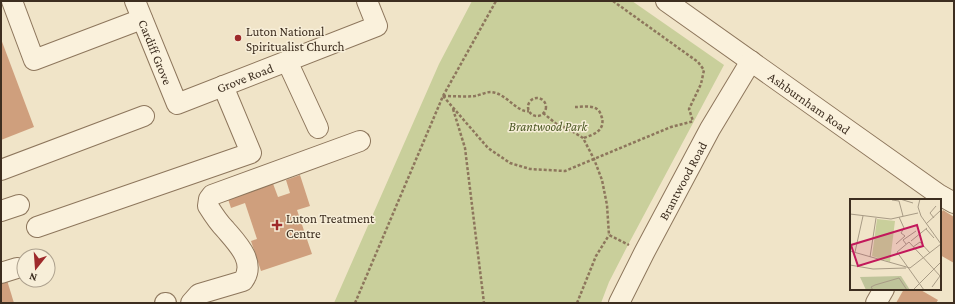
<svg xmlns="http://www.w3.org/2000/svg" width="955" height="304" font-family="'Crimson Pro',serif">
<style>
.green{fill:#c9cf9b}
.building{fill:#cf9f7d}
.lines{fill:none;stroke-linecap:round;stroke-linejoin:round}
.minor-casing{stroke:#8d765c;stroke-width:22}
.path{stroke:#8d765c;stroke-width:2.5;stroke-dasharray:3 2;stroke-linecap:butt}
.minor{stroke:#faf1dc;stroke-width:20}
.poi-dot{fill:#9e2a2b;stroke:#f7eed8;stroke-width:1.5}
.labels{text-anchor:middle;stroke-width:3;stroke-linejoin:round;paint-order:stroke}
.poi-label{font-size:13px;fill:#3d2e20;stroke:#f7eed8;text-anchor:start}
.street-label{font-size:13px;fill:#3d2e20;stroke:#f7eed8}
.park-label{font-size:13px;font-style:italic;fill:#4d5a26;stroke:#f7eed8}
.inset-road{fill:none;stroke:#a89b85;stroke-width:1}
.view{fill:#c2185b;fill-opacity:0.15;stroke:#c2185b;stroke-width:2}
.inset-edge{fill:none;stroke:#3d2e20;stroke-width:2}
</style>
<rect width="100%" height="100%" fill="#f0e4c8"/>
<polygon class="green" points="472,1 632,1 724,65 628,245 609,282 601,303 334,303 439,64"/>
<g class="building">
<polygon points="1,39 34,127 1,140"/>
<polygon points="300,175 310,206 297,210 312,254 261,271 251,241 257,239 245,203 231,208 227,196 272,181 278,197 290,193 286,180"/>
<polygon points="943,210 954,217 954,263 940,255 940,215"/>
<polygon points="6,277 14,303 1,303 1,279"/>
<polygon points="904,289 919,289 938,300 936,303 896,303"/>
</g>
<g class="lines">
<g class="minor-casing">
<g id="minor">
<polyline points="12,1 34,60 142,19"/>
<path id="s1" d="M135,1L177,104L377,26L367,1"/>
<path id="s2" d="M666,1L938,194L954,203"/>
<polyline points="287,61 318,128"/>
<polyline points="1,170 144,116"/>
<polyline points="1,211 19,205"/>
<polyline points="37,227 251,153 223,86"/>
<polyline points="1,273 17,268"/>
<polyline points="165,303 166,303"/>
<path d="M191,303L199,294L243,281C257,262 236,242 225,229C218,222 213,214 208,206L209,199L212,195L360,141"/>
<path id="s3" d="M619,303L644,253L710,129L751,61"/>
<polyline points="876,303 884,289"/>
</g>
</g>
<g class="path">
<polyline points="613,1 698,62 704,70 701,84 689,109 693,121"/>
<polyline points="443,96 488,148 510,163 530,169 565,171 671,127 694,121"/>
<path d="M443,96C454,96 465,97 475,96C480,95 486,92 491,92C506,93 517,113 529,111"/>
<circle cx="537" cy="107" r="9"/>
<path d="M575,107C582,107 591,105 597,109C600,111 601,115 602,118C605,131 593,135 583,138"/>
<polyline points="453,109 465,148 484,303"/>
<polyline points="543,113 559,126 567,128 583,138 594,159 602,180 607,205 609,235 629,245"/>
<polyline points="355,303 443,96 496,1"/>
<polyline points="577,303 596,256 609,235"/>
</g>
<use href="#minor" class="minor"/>
</g>
<g class="poi-dot">
<circle cx="238" cy="38" r="4"/>
<path d="M275 219h4v4h4v4h-4v4h-4v-4h-4v-4h4z"/>
</g>
<g class="labels">
<g class="poi-label">
<text x="246" y="36">Luton National<tspan x="246" dy="15">Spiritualist Church</tspan></text>
<text x="286" y="223">Luton Treatment<tspan x="286" dy="15">Centre</tspan></text>
</g>
<g class="street-label">
<text dy="5" stroke="none"><textPath href="#s1" startOffset="55">Cardiff Grove</textPath></text>
<text dy="5" stroke="none"><textPath href="#s1" startOffset="184">Grove Road</textPath></text>
<text dy="5" stroke="none"><textPath href="#s2" startOffset="176">Ashburnham Road</textPath></text>
<text dy="5" stroke="none"><textPath href="#s3" startOffset="138">Brantwood Road</textPath></text>
</g>
<g class="park-label">
<text x="548" y="131">Brantwood Park</text>
</g>
</g>
<g transform="translate(850 199)">
<rect width="91" height="91" fill="#f0e4c8"/>
<path d="M27,20L45,22L40,63L22,57Z" fill="#c9cf9b"/>
<path d="M51,77L60,91H16L10,78Z" fill="#bfc49a"/>
<path class="inset-road" d="M50,0L63,4M70,0L68,8L71,17L91,45M42,1L49,2L53,17M0,15L41,20L68,14M84,19L80,14L86,7M76,25L91,11M76,30L84,39M61,42L77,29M46,45L55,37L51,34L54,29L49,18M56,45L53,41L66,32M63,48L70,43L80,54M0,52L60,69M5,53L13,17M20,58L26,19M0,66L23,70L56,69M60,69L91,45M82,88L90,77M23,91L21,88L25,86L49,79L57,91M63,91L91,63M74,91L47,53L59,43L91,78"/>
<path class="view" d="M67,26L73,47L8,67L1,46Z"/>
<rect width="91" height="91" class="inset-edge"/>
</g>
<rect width="955" height="304" fill="none" stroke="#3d2e20" stroke-width="4"/>
<g transform="translate(36 268) rotate(197)"><circle r="19" fill="#f7eed8" stroke="#ada18e"/>
<path d="M0-3L7 15L0 10L-7 15Z" fill="#9e2a2b"/>
<text y="-6" font-size="11" font-weight="bold" text-anchor="middle" fill="#3d2e20">N</text>
</g>
</svg>
